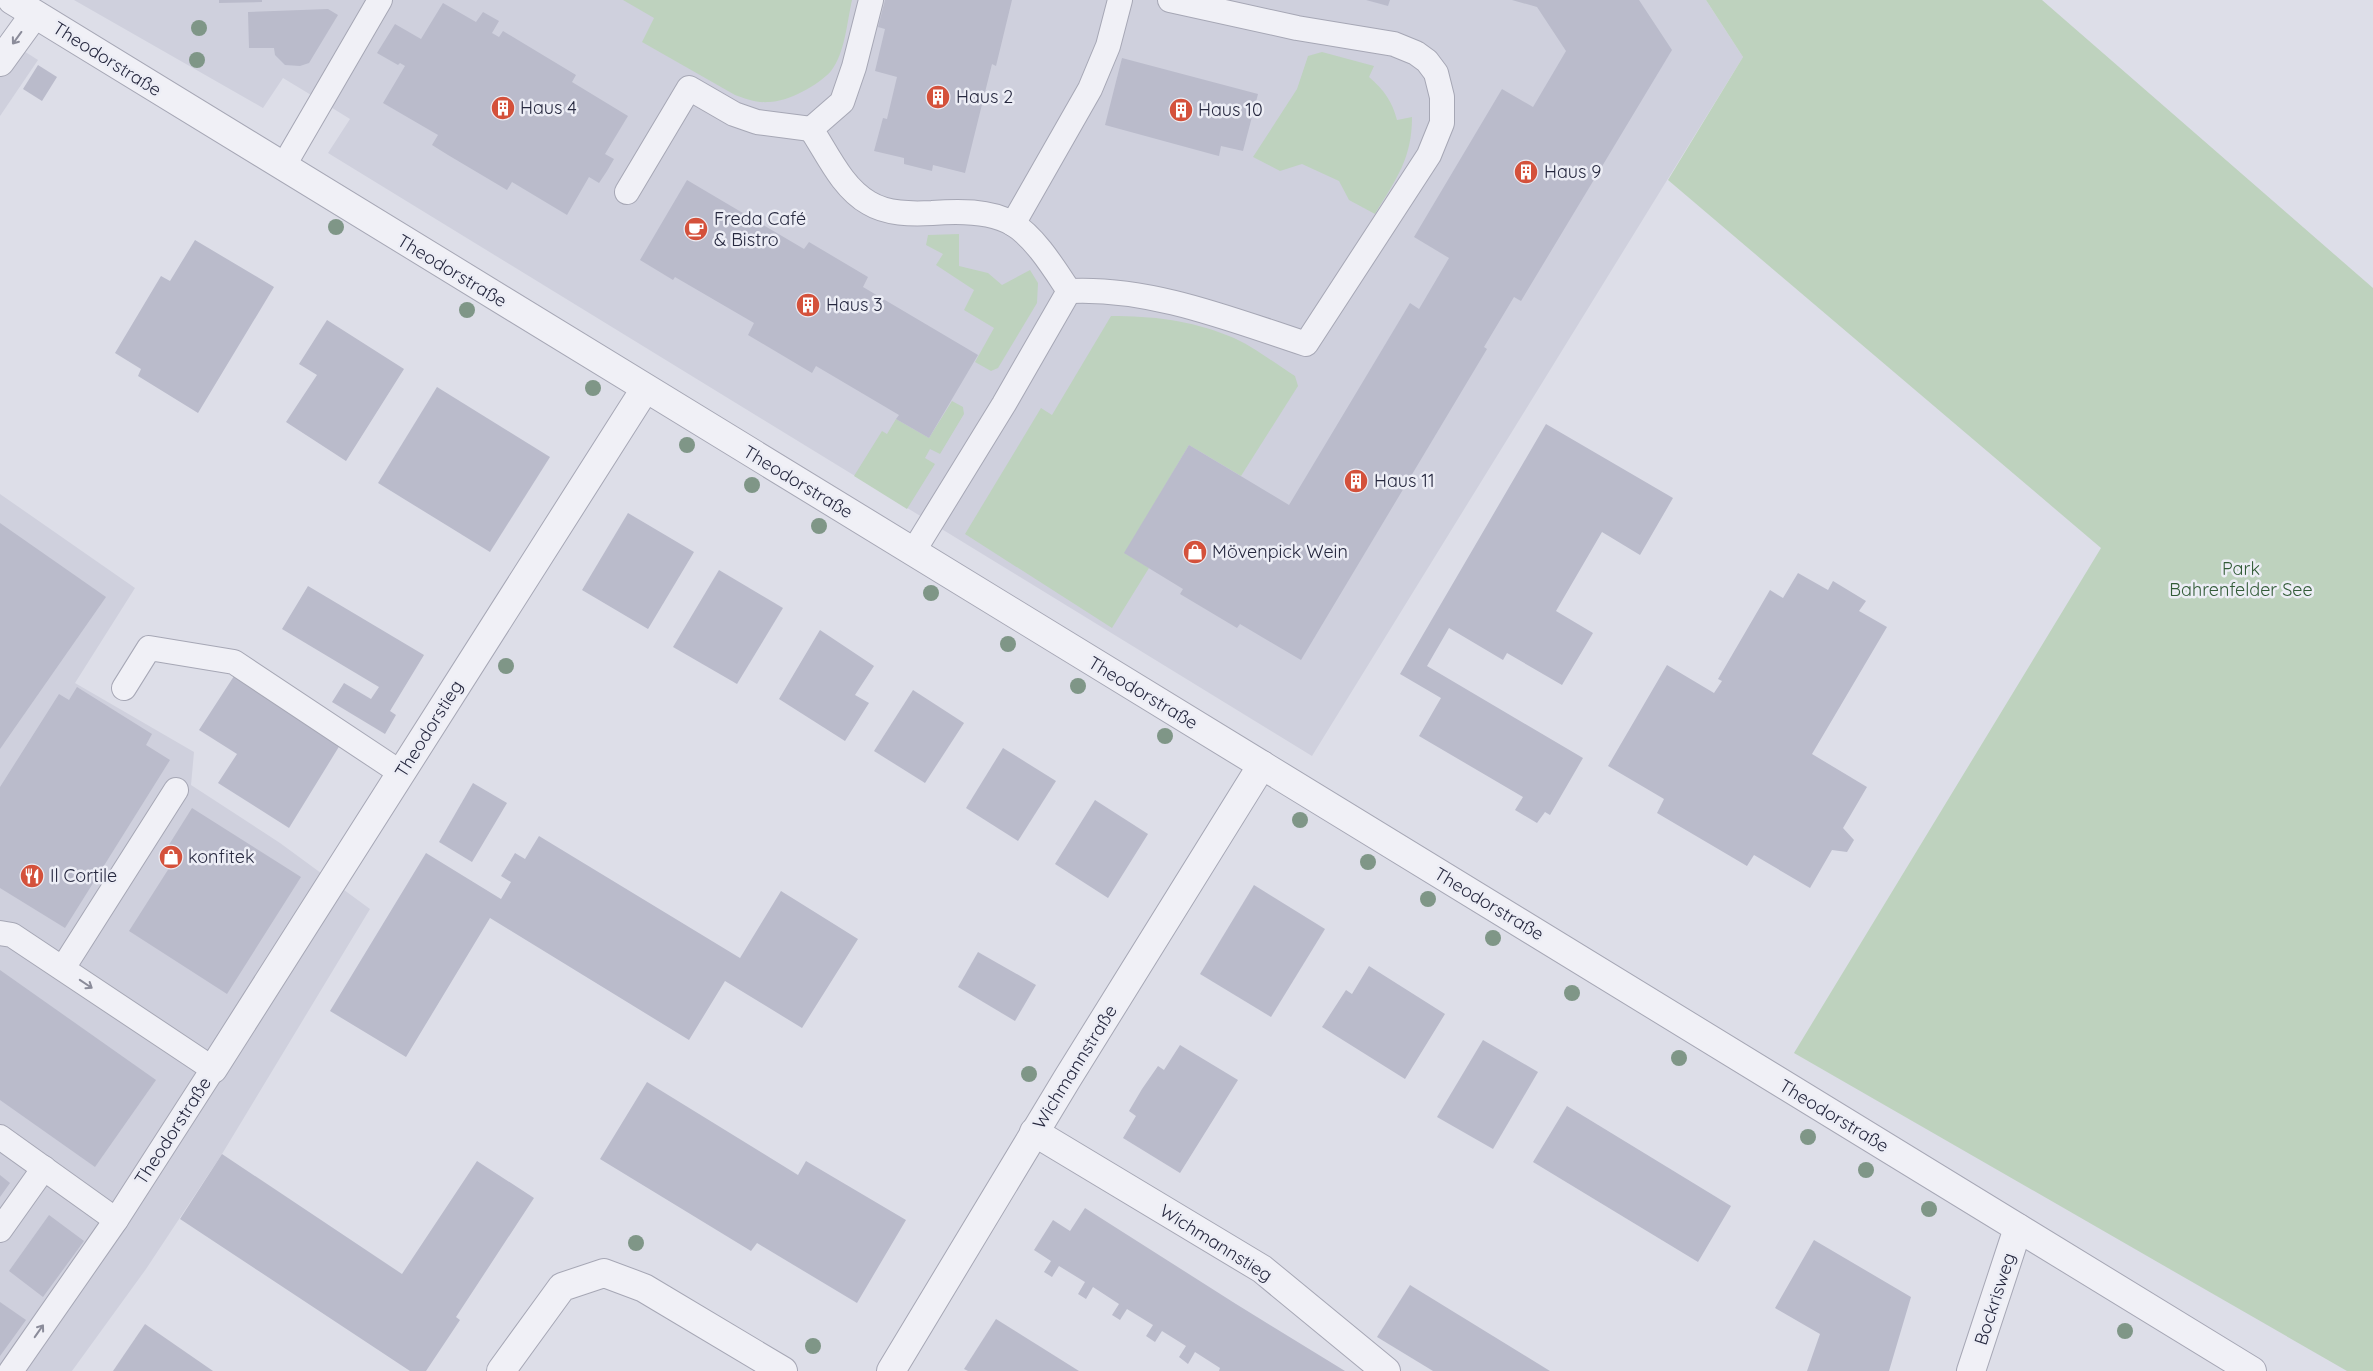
<svg xmlns="http://www.w3.org/2000/svg" width="2373" height="1371" font-family="Quicksand,sans-serif">
<style>
.built{fill:#cfd0dd}
.green{fill:#bed2be}
.building{fill:#babbcb}
.lines{fill:none;stroke-linecap:round;stroke-linejoin:round}
.service-casing{stroke:#a6a7b5;stroke-width:26}
.minor-casing{stroke:#a6a7b5;stroke-width:30}
.service{stroke:#f0f0f6;stroke-width:24}
.minor{stroke:#f0f0f6;stroke-width:28}
.tree{fill:#7f9687}
.oneway{stroke:#8b8c9a}
.labels{text-anchor:middle;stroke-width:5;stroke-linejoin:round;paint-order:stroke}
.street-label{font-size:18px;fill:#26283f;stroke:#ecedf5}
.poi-label{font-size:18px;fill:#26283f;stroke:#ecedf5;text-anchor:start}
.park-label{font-size:18px;fill:#325b37;stroke:#ecedf5}
</style>
<rect width="100%" height="100%" fill="#dddee8"/>
<g class="built">
<polygon points="74,0 1706,0 1743,57 1312,756 328,153 350,119 321,101 283,78 263,108"/>
<polygon points="0,36 38,60 0,116"/>
<polygon points="0,494 135,588 75,683 194,752 191,785 280,843 370,909 222,1154 146,1269 72,1371 0,1371"/>
</g>
<g class="green">
<path d="M623,0H852C847,22 845,53 831,71C819,85 787,102 769,102C757,103 746,99 735,95L642,42L654,18Z"/>
<polygon points="1706,0 2042,0 2373,288 2373,1371 2347,1371 1794,1053 2101,548 1668,180 1743,57"/>
<path d="M1322,52L1374,66L1369,77C1384,90 1392,101 1397,120L1412,117C1412,159 1396,179 1375,214L1349,200L1339,181L1302,164L1280,171L1253,157L1297,89L1308,56Z"/>
<polygon points="959,234 959,266 988,273 1002,285 1030,270 1038,283 1037,303 998,368 991,371 975,362 994,328 964,310 974,290 936,265 943,254 926,245 928,235"/>
<path d="M1111,316C1152,316 1190,320 1229,336C1252,345 1274,363 1295,376L1298,386L1241,476L1189,445L1125,553L1149,568L1112,628L965,534L1041,408L1052,415Z"/>
<polygon points="952,401 963,407 964,414 940,454 930,449 925,458 935,464 907,509 854,476 882,431 887,434 896,419 929,438"/>
</g>
<g class="building">
<polygon points="219,0 262,0 262,2 219,3"/>
<polygon points="885,0 1012,0 996,66 992,64 965,173 933,165 932,171 904,164 904,158 874,151 883,118 887,119 897,77 875,71 885,29 878,27"/>
<polygon points="1366,0 1390,0 1388,6"/>
<polygon points="1512,0 1639,0 1672,50 1521,301 1514,297 1484,347 1487,349 1301,660 1240,624 1237,628 1180,594 1183,589 1124,553 1189,445 1289,505 1410,303 1419,309 1449,258 1414,237 1502,89 1533,107 1566,51 1537,7"/>
<polygon points="443,3 476,22 483,12 499,21 492,33 499,37 503,31 576,75 572,82 628,116 605,154 614,159 607,171 599,183 589,177 567,215 512,182 507,190 448,155 432,145 438,135 383,103 405,66 400,63 398,65 377,53 395,24 421,39"/>
<polygon points="328,9 338,15 309,63 300,66 285,65 275,55 274,48 249,48 248,12"/>
<polygon points="1122,58 1258,94 1243,151 1221,146 1219,156 1215,155 1105,125"/>
<polygon points="38,65 57,77 42,101 23,89"/>
<polygon points="687,180 804,249 809,242 868,277 863,287 978,355 929,438 896,419 899,415 816,366 812,373 748,335 754,323 675,277 673,280 640,260"/>
<polygon points="195,240 274,287 198,413 138,376 141,369 115,353 161,276 170,281"/>
<polygon points="327,320 404,369 346,461 286,422 317,375 299,364"/>
<polygon points="437,387 550,457 490,552 378,483"/>
<polygon points="1546,424 1673,498 1640,555 1602,532 1556,611 1593,633 1562,685 1507,653 1503,660 1449,628 1427,666 1583,758 1550,815 1545,812 1537,823 1515,810 1523,797 1419,736 1441,698 1400,674"/>
<polygon points="628,513 694,552 648,629 582,590"/>
<polygon points="0,523 106,597 0,749"/>
<polygon points="719,570 783,608 737,684 673,647"/>
<polygon points="1798,573 1828,590 1833,581 1866,601 1859,611 1887,627 1812,754 1867,787 1843,828 1854,840 1847,852 1832,850 1810,888 1754,855 1747,866 1657,813 1664,799 1608,766 1667,665 1714,693 1722,681 1718,679 1770,590 1783,598"/>
<polygon points="308,586 424,655 390,711 396,715 385,734 332,702 344,683 371,699 379,687 282,629"/>
<polygon points="820,630 874,666 855,695 869,703 845,741 779,699"/>
<polygon points="236,673 340,745 289,828 218,783 237,754 199,730"/>
<polygon points="77,687 152,734 146,745 170,760 65,928 0,888 0,787 59,694 69,700"/>
<polygon points="913,690 964,723 925,783 874,751"/>
<polygon points="1003,748 1056,781 1018,841 966,808"/>
<polygon points="473,783 507,803 472,862 439,842"/>
<polygon points="1095,800 1148,834 1108,898 1055,864"/>
<polygon points="192,808 301,877 227,994 129,931 171,865 160,859"/>
<polygon points="539,836 740,958 781,891 858,939 802,1028 725,981 689,1040 490,918 406,1057 330,1011 426,853 501,899 511,882 501,876 515,853 525,859"/>
<polygon points="1254,885 1325,929 1271,1017 1200,974"/>
<polygon points="978,952 1036,985 1015,1021 958,987"/>
<polygon points="1369,966 1445,1014 1405,1079 1322,1027 1346,990 1352,994"/>
<polygon points="0,970 156,1080 95,1167 0,1100"/>
<polygon points="1483,1040 1538,1072 1493,1149 1437,1117"/>
<polygon points="1180,1045 1238,1080 1180,1173 1123,1138 1136,1116 1129,1111 1142,1089 1158,1066 1164,1070"/>
<polygon points="647,1082 798,1175 806,1161 906,1220 857,1303 757,1243 751,1251 600,1159"/>
<polygon points="1567,1106 1731,1206 1698,1262 1533,1162"/>
<polygon points="222,1154 402,1274 477,1161 534,1198 456,1317 460,1320 426,1371 410,1371 180,1219"/>
<polygon points="0,1175 10,1183 0,1197"/>
<polygon points="1085,1208 1236,1304 1345,1371 1219,1371 1220,1368 1195,1352 1188,1364 1179,1357 1186,1346 1162,1331 1155,1342 1146,1336 1153,1325 1127,1309 1120,1320 1112,1315 1119,1304 1093,1287 1086,1299 1078,1294 1085,1282 1059,1266 1052,1277 1044,1272 1051,1261 1034,1250 1053,1220 1070,1231"/>
<polygon points="49,1215 84,1241 43,1297 9,1271"/>
<polygon points="1814,1240 1911,1297 1889,1371 1807,1371 1820,1334 1775,1308"/>
<polygon points="1410,1285 1550,1371 1433,1371 1377,1337"/>
<polygon points="0,1302 26,1320 0,1356"/>
<polygon points="996,1319 1079,1371 968,1371 964,1369"/>
<polygon points="145,1324 213,1371 113,1371"/>
</g>
<g class="lines">
<g class="service-casing">
<g id="service">
<path d="M871,0L854,67L842,102L811,129C827,153 842,188 869,203C887,214 911,214 932,213C957,211 990,210 1013,224C1035,237 1055,270 1069,291"/>
<polyline points="283,167 380,0"/>
<polyline points="627,192 689,88 734,114 757,122 811,129"/>
<polyline points="1013,224 1090,89 1108,46 1120,0"/>
<path d="M1069,291C1150,287 1230,319 1306,344L1429,155L1442,123V97L1436,73L1427,61L1416,53L1394,44L1297,28L1170,0"/>
<polyline points="913,552 1004,404 1069,291"/>
<polyline points="124,688 149,648 234,662 401,773"/>
<polyline points="0,933 12,935 213,1069 116,1220 11,1371"/>
<polyline points="63,968 176,790"/>
<polyline points="0,1137 116,1220"/>
<polyline points="0,1230 44,1168"/>
</g>
</g>
<g class="minor-casing">
<g id="minor">
<polyline points="12,0 2252,1371"/>
<polyline points="0,62 34,15"/>
<polyline points="213,1069 645,389"/>
<polyline points="1034,1132 1262,1269 1386,1371"/>
<polyline points="501,1371 562,1287 604,1273 644,1288 783,1371"/>
<polyline points="891,1371 1067,1079 1262,765"/>
<polyline points="1971,1371 2018,1228"/>
</g>
</g>
<use href="#service" class="service"/>
<use href="#minor" class="minor"/>
</g>
<g class="tree">
<circle cx="199" cy="28" r="8"/>
<circle cx="197" cy="60" r="8"/>
<circle cx="336" cy="227" r="8"/>
<circle cx="467" cy="310" r="8"/>
<circle cx="593" cy="388" r="8"/>
<circle cx="687" cy="445" r="8"/>
<circle cx="752" cy="485" r="8"/>
<circle cx="819" cy="526" r="8"/>
<circle cx="931" cy="593" r="8"/>
<circle cx="1008" cy="644" r="8"/>
<circle cx="506" cy="666" r="8"/>
<circle cx="1078" cy="686" r="8"/>
<circle cx="1165" cy="736" r="8"/>
<circle cx="1300" cy="820" r="8"/>
<circle cx="1368" cy="862" r="8"/>
<circle cx="1428" cy="899" r="8"/>
<circle cx="1493" cy="938" r="8"/>
<circle cx="1572" cy="993" r="8"/>
<circle cx="1679" cy="1058" r="8"/>
<circle cx="1029" cy="1074" r="8"/>
<circle cx="1808" cy="1137" r="8"/>
<circle cx="1866" cy="1170" r="8"/>
<circle cx="1929" cy="1209" r="8"/>
<circle cx="636" cy="1243" r="8"/>
<circle cx="2125" cy="1331" r="8"/>
<circle cx="813" cy="1346" r="8"/>
</g>
<defs><path id="oneway-shaft" d="M-6 0H5M1.5-3L5.5 0L1.5 3" fill="none" stroke-width="1.6" stroke-linecap="round" stroke-linejoin="round" transform="scale(1.25)"/></defs>
<g class="oneway">
<use href="#oneway-shaft" transform="translate(17 38) rotate(126)"/>
<use href="#oneway-shaft" transform="translate(86 984) rotate(34)"/>
<use href="#oneway-shaft" transform="translate(39 1331) rotate(-55)"/>
</g>
<defs>
<g id="building-disc" transform="scale(1.25)"><circle r="9.5" fill="#d4513b" stroke="#ecedf5"/><path d="M-4-6H4V6H1V3H-1V6H-4ZM-2.5-4.3h1.7v1.8h-1.7ZM.8-4.3h1.7v1.8H.8ZM-2.5-1h1.7V.8h-1.7ZM.8-1h1.7V.8H.8Z" fill="#fff"/></g>
<g id="cafe-disc" transform="scale(1.25)"><circle r="9.5" fill="#d4513b" stroke="#ecedf5"/><path d="M-5.5-4.5H6V0H3Q3 3.5 0 3.5H-2.5Q-5.5 3.5-5.5 0ZM3-3.2v2h1.7v-2ZM-6 4.5H4V6H-6Z" fill="#fff"/></g>
<g id="shop-disc" transform="scale(1.25)"><circle r="9.5" fill="#d4513b" stroke="#ecedf5"/><path d="M-5-2.5h2.3a2.7 3.5 0 0 1 5.4 0H5L5.5 6h-11ZM-1.5-2.5h3a1.5 2.3 0 0 0-3 0Z" fill="#fff"/></g>
<g id="restaurant-disc" transform="scale(1.25)"><circle r="9.5" fill="#d4513b" stroke="#ecedf5"/><path d="M-5-6h1v4h1v-4h1v4h1v-4h1v5L-1.5 .5V6h-2V.5L-5-1ZM5-6V6H3V1.5H1.5Q1.5-4 5-6Z" fill="#fff"/></g>
</defs>
<g fill-rule="evenodd">
<use href="#building-disc" x="938" y="97"/>
<use href="#building-disc" x="503" y="108"/>
<use href="#building-disc" x="1181" y="110"/>
<use href="#building-disc" x="1526" y="172"/>
<use href="#cafe-disc" x="696" y="229"/>
<use href="#building-disc" x="808" y="305"/>
<use href="#building-disc" x="1356" y="481"/>
<use href="#shop-disc" x="1195" y="552"/>
<use href="#shop-disc" x="171" y="857"/>
<use href="#restaurant-disc" x="32" y="876"/>
</g>
<g class="labels">
<g class="street-label">
<text transform="translate(107 59) rotate(32)" y="6">Theodorstraße</text>
<text transform="translate(452 271) rotate(31)" y="6">Theodorstraße</text>
<text transform="translate(798 482) rotate(31)" y="6">Theodorstraße</text>
<text transform="translate(1143 693) rotate(31)" y="6">Theodorstraße</text>
<text transform="translate(429 729) rotate(-58)" y="6">Theodorstieg</text>
<text transform="translate(1489 904) rotate(31)" y="6">Theodorstraße</text>
<text transform="translate(1075 1067) rotate(-58)" y="6">Wichmannstraße</text>
<text transform="translate(1834 1116) rotate(31)" y="6">Theodorstraße</text>
<text transform="translate(173 1131) rotate(-57)" y="6">Theodorstraße</text>
<text transform="translate(1216 1243) rotate(32)" y="6">Wichmannstieg</text>
<text transform="translate(1995 1299) rotate(-72)" y="6">Bockrisweg</text>
</g>
<g class="poi-label">
<text x="956" y="103">Haus 2</text>
<text x="520" y="114">Haus 4</text>
<text x="1198" y="116">Haus 10</text>
<text x="1544" y="178">Haus 9</text>
<text x="714" y="225">Freda Café<tspan x="714" dy="21">&amp; Bistro</tspan></text>
<text x="826" y="311">Haus 3</text>
<text x="1374" y="487">Haus 11</text>
<text x="1212" y="558">Mövenpick Wein</text>
<text x="188" y="863">konfitek</text>
<text x="50" y="882">Il Cortile</text>
</g>
<g class="park-label">
<text x="2241" y="575">Park<tspan x="2241" dy="21">Bahrenfelder See</tspan></text>
</g>
</g>
</svg>
